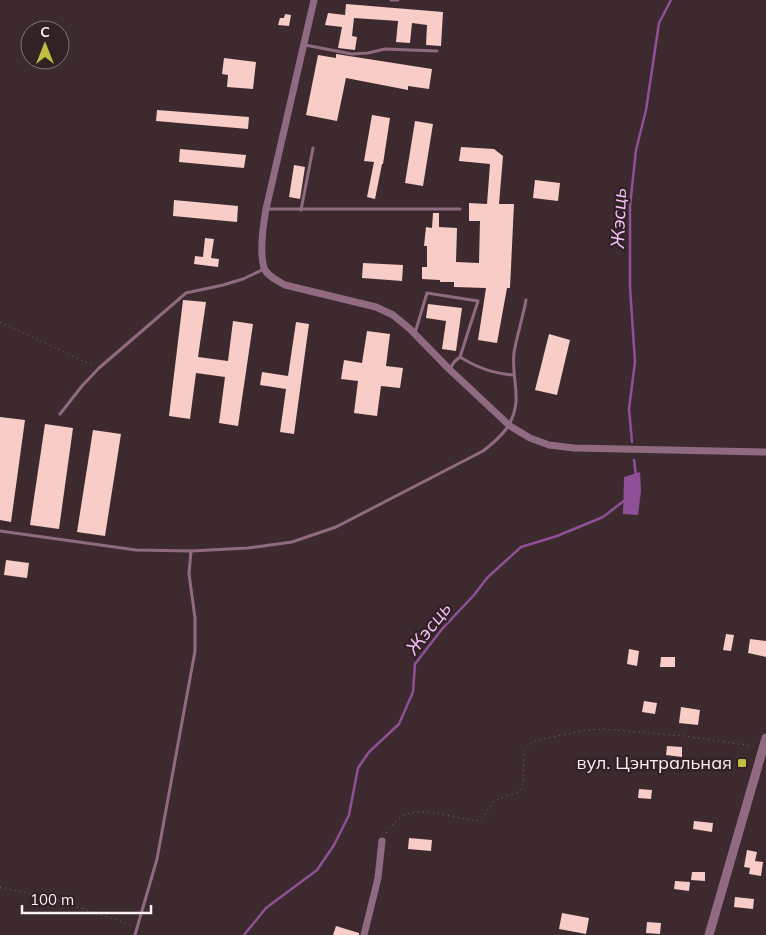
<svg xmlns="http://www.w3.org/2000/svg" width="766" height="935" font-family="Mulish,sans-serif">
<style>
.water{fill:#8f5098}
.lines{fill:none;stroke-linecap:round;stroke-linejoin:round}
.stream{stroke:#8f5098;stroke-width:2.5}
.building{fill:#f8ccc7}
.path{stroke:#7b6b6e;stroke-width:1;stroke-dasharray:1 4;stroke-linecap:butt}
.service{stroke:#906a80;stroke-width:3}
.minor{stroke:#906a80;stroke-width:7}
.tertiary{stroke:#906a80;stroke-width:9}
.poi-dot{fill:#bfbe41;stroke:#322125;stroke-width:2}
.labels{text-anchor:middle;stroke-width:5;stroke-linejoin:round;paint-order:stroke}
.poi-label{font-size:18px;fill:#fcf0f2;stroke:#322125;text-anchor:end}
.water-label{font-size:19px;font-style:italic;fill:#f4c1fa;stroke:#322125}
</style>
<rect width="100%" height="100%" fill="#3c2a2e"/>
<polygon class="water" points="640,472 641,491 638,515 623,514 624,477"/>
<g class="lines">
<g class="stream">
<polyline points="632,442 629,409 635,362 630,287 630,206 636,150 646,110 659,23 671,0"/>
<polyline points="634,460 636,476"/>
<polyline points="244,935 266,908 317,870 334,845 349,815 358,768 369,752 399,724 413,692 415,664 442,629 474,595 487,578 521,547 557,536 603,517 625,500"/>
</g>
</g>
<g class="building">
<polygon points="346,4 443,12 441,46 426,45 427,25 412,23 410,43 396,42 398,21 354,18 352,36 357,37 355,50 338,48 342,27 325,25 328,13 345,15"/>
<polygon points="285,14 291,15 289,26 278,25 280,18 284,18"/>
<polygon points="336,54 432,69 429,89 408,86 408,90 346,78 337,121 306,115 318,55 336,58"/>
<polygon points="224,58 256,62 253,89 227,87 228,75 222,74"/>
<polygon points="157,110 249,117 248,129 156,121"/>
<polygon points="372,115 390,118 383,164 382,164 375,199 367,197 374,162 364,161"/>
<polygon points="415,121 433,124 423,186 405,183"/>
<polygon points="461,147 494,149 503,156 499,204 514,204 510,288 507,288 497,343 478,340 486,288 454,287 454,282 440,282 440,280 422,279 422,267 427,267 427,246 424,246 426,227 432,228 433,213 439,213 439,227 457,228 456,262 479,263 480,221 469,221 469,203 487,204 490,164 459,161"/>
<polygon points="180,149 246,155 244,168 179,162"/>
<polygon points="294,165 305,167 300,199 289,197"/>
<polygon points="535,180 560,183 558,201 533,198"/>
<polygon points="174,200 238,206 237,222 173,216"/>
<polygon points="205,238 214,239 211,258 219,259 218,267 194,264 195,256 203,257"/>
<polygon points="363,263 403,265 402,281 362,278"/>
<polygon points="183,300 206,302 198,357 228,361 233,321 253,324 238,426 219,423 225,377 196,373 190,419 169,416"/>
<polygon points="428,304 462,308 456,351 442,349 446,321 426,318"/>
<polygon points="296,322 309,324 294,434 280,432 286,389 260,385 262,372 288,376"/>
<polygon points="367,331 390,334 386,366 403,368 400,388 381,386 377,416 354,413 358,381 341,379 344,360 362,363"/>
<polygon points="549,334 570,340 557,395 535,390"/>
<polygon points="0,417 25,420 11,522 0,520"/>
<polygon points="45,424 73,428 59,529 30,525"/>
<polygon points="93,430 121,434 105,536 77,532"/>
<polygon points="6,560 29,563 27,578 4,575"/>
<polygon points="726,634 734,635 731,651 723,650"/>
<polygon points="750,639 766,641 766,657 748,653"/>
<polygon points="629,649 639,651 637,666 627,664"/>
<polygon points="661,657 675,657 675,667 660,667"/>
<polygon points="644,701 657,703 655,714 642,712"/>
<polygon points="681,707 700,710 698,725 679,723"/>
<polygon points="667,746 682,747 682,757 666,755"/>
<polygon points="639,789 652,790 651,799 638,798"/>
<polygon points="694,821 713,823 712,832 693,829"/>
<polygon points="409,838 432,840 431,851 408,849"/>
<polygon points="747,850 757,852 755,861 763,862 761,876 749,874 750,868 744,867"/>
<polygon points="692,872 705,872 705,881 691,880"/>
<polygon points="675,881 690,882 689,891 674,889"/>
<polygon points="735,897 754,899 753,909 734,907"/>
<polygon points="562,913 589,918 586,934 559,929"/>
<polygon points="647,922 661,923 660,934 646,933"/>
<polygon points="336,926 359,933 359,935 333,935"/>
</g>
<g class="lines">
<g class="path">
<polyline points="0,322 94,366"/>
<path d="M386,833C392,825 399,815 410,813C424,809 461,818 477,821C487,817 487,810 493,803C498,797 512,795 519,792L523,783L524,751L533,741L581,731L602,729L684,736L753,746"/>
<polyline points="0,887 51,898 131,925"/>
</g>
<g class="service">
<polyline points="391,0 398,0"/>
<polyline points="305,45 352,54 368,53 385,49 437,51"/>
<polyline points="266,209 460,209"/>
<polyline points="301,210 313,148"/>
<polyline points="415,333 427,293 478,301 460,357"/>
<path d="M450,369L454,362L460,357C478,368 492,373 513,375"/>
<polyline points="60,414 82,386 99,368 186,293 223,285 243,279 264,269"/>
<path d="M0,531L136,550L191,551L248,548L292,542L336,527L483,451C500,438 514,425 516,402C517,387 512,370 514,353C517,335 523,317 526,300"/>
<polyline points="135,935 157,859 195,651 195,618 189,574 191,551"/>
</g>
<g class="minor">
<path d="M314,0L266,209C263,226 259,251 264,268C267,276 278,281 285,285L376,307L393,315L410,329L449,369L510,426L530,438L549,445L574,448L766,452"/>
<polyline points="364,935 378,878 382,841"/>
</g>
<polyline class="tertiary" points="709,935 766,738"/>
</g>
<rect class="poi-dot" x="737" y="758" width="10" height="10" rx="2.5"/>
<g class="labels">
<g class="poi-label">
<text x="732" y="769">вул. Цэнтральная</text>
</g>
<g class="water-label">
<text transform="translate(618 218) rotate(-88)" y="7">Жэсць</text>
<text transform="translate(428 628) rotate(-52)" y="7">Жэсць</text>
</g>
</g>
<g transform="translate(45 45)"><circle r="24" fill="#322125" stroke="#837477"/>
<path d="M0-4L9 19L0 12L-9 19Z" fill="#bfbe41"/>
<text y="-8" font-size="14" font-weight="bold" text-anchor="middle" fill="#fcf0f2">С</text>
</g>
<path d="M22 905v8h129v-8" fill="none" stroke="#fcf0f2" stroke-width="2.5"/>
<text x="30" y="905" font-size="15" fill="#fcf0f2" stroke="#322125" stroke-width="4" paint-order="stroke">100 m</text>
</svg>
